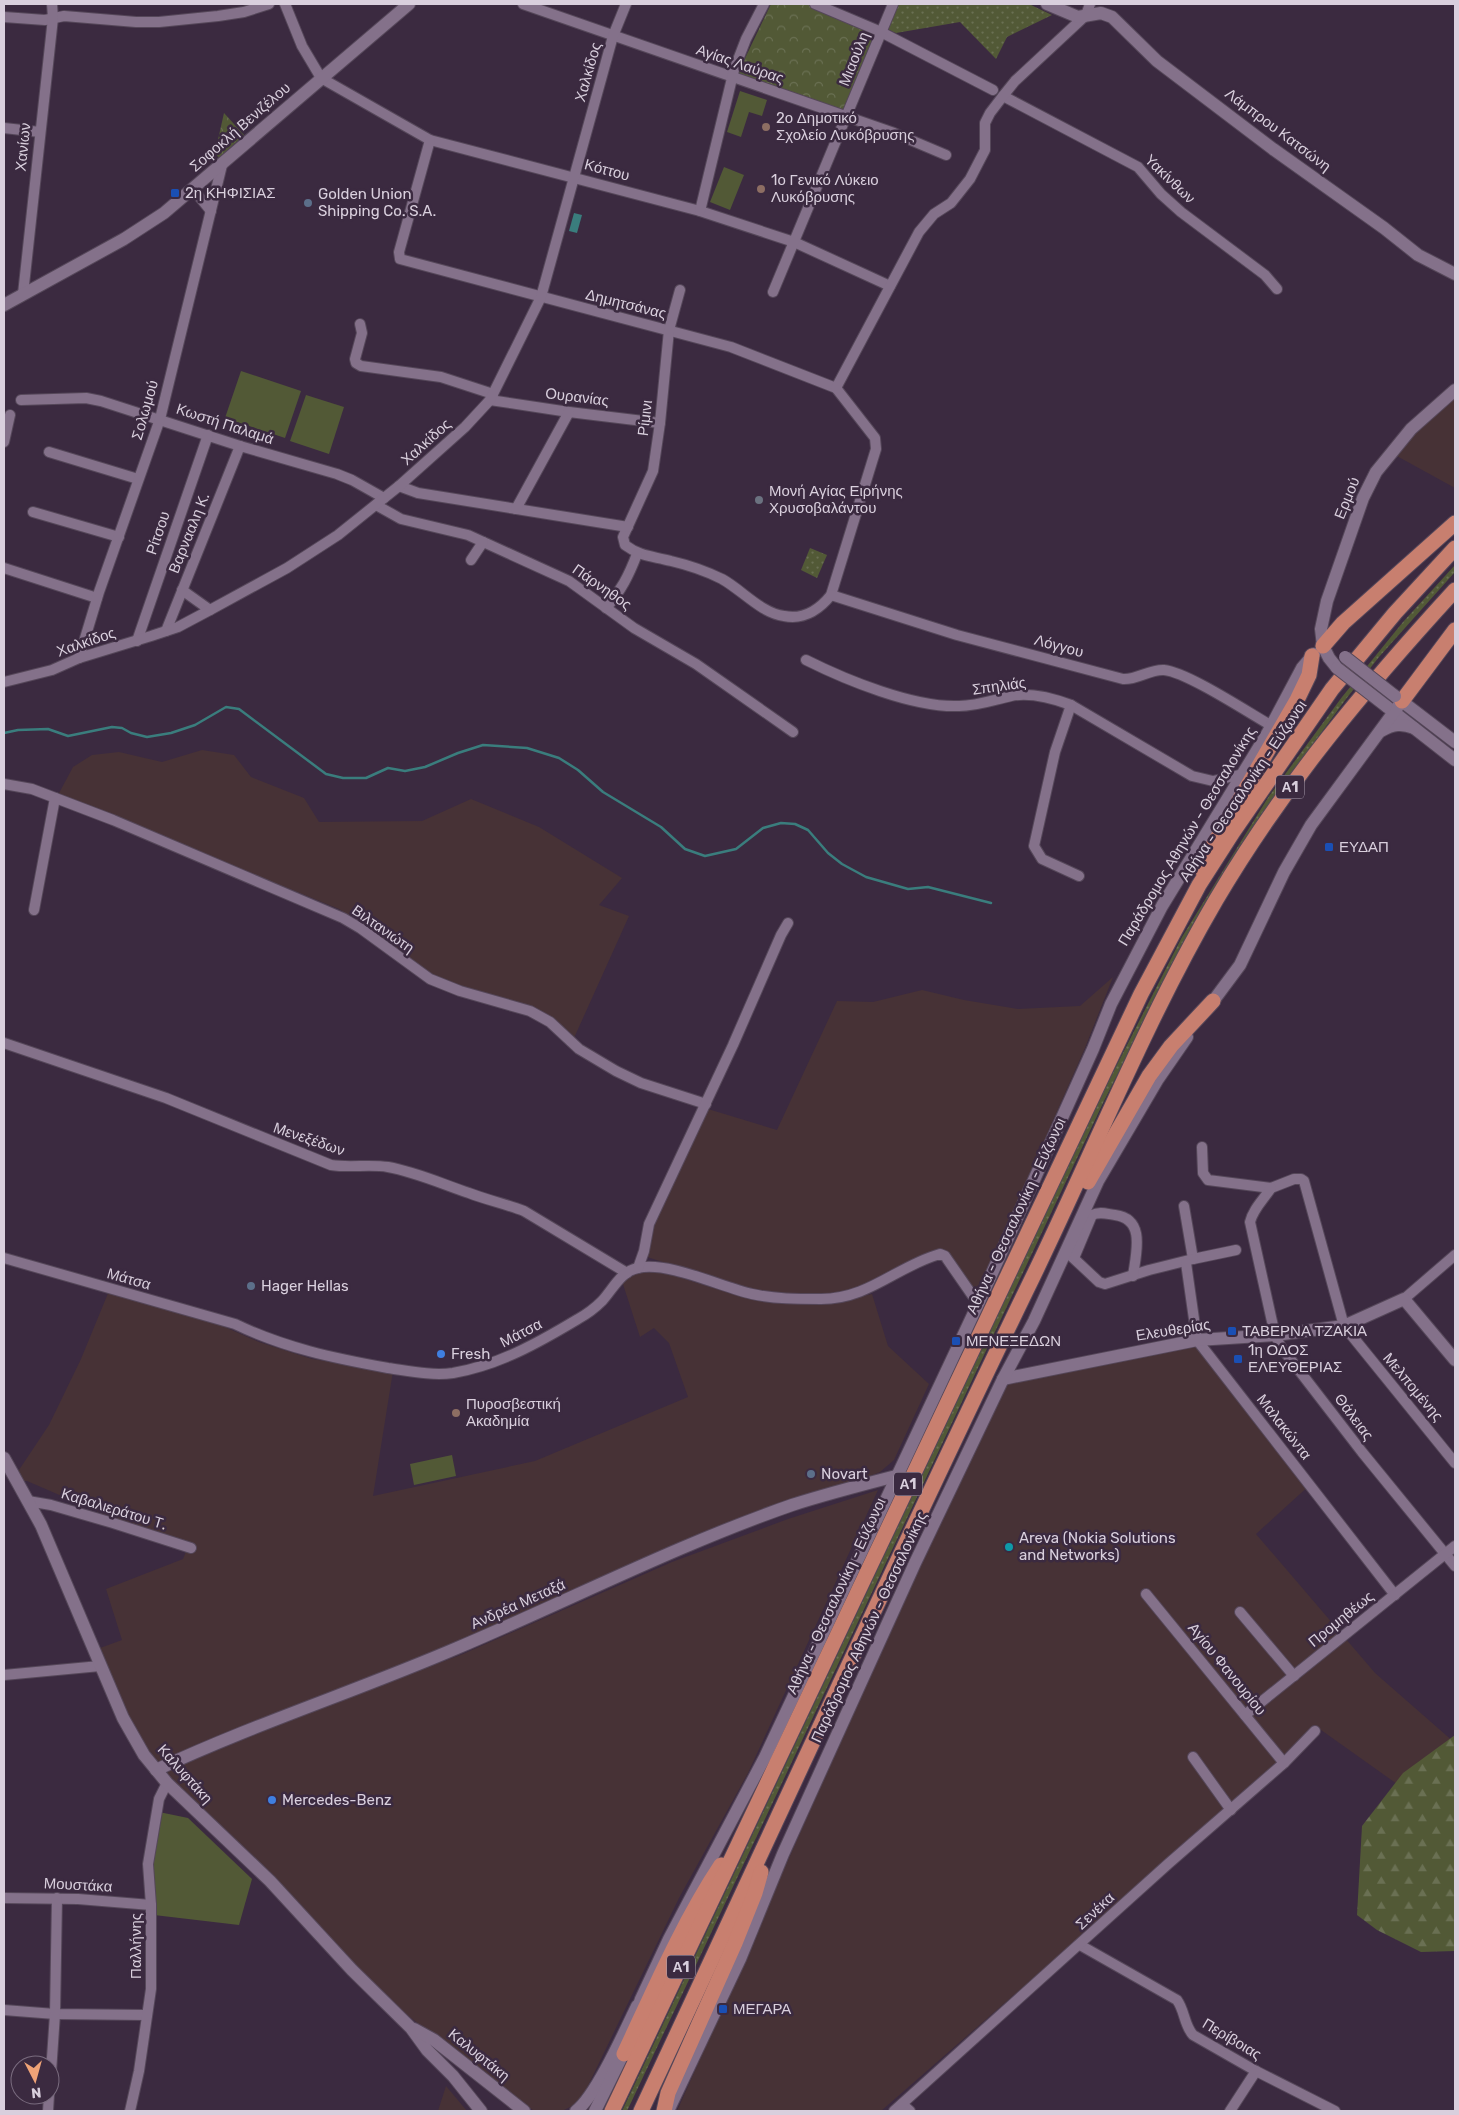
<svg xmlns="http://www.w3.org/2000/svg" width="1459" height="2115" font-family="Rubik,sans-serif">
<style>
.industrial{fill:#473236}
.grass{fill:url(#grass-dots)}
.forest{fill:url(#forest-firs)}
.park{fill:url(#park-crowns)}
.pitch{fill:#525936}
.water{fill:#3a7d7d}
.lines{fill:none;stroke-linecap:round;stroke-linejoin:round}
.stream{stroke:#3a7d7d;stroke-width:2.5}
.minor-casing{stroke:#554759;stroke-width:12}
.tertiary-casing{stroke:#554759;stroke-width:14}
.secondary-casing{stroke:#554759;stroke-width:14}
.motorway-casing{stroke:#554759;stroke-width:17}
.minor{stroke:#84718a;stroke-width:10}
.tertiary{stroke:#84718a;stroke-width:12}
.secondary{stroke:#84718a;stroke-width:12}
.motorway{stroke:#c87f6f;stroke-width:15}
.tertiary-bridge-casing{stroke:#554759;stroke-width:14;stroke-linecap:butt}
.tertiary-bridge{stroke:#84718a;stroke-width:12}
.education-dot{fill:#8d6e63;stroke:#3b2a40;stroke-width:2}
.transit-dot{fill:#1a4fb4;stroke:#3b2a40;stroke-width:2}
.service-dot{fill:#5c6f8a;stroke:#3b2a40;stroke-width:2}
.worship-dot{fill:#6b7280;stroke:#3b2a40;stroke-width:2}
.shop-dot{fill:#3f7fe0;stroke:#3b2a40;stroke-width:2}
.culture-dot{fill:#0f9aa8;stroke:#3b2a40;stroke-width:2}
.labels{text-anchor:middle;stroke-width:5;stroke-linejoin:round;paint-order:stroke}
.shield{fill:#3b2a40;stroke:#aa9eae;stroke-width:1}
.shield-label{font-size:14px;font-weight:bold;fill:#d9cfdd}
.street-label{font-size:15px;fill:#d9cfdd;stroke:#3b2a40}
.poi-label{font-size:15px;fill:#d9cfdd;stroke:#3b2a40;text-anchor:start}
</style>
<defs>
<pattern id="grass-dots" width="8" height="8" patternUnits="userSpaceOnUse" patternTransform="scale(1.25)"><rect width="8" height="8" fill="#525936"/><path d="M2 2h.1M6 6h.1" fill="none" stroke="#6a7053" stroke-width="1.8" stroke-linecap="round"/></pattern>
<pattern id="forest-firs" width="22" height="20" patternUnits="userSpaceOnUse" patternTransform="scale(1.25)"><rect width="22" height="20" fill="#525936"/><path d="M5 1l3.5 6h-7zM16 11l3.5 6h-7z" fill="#6a7053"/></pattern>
<pattern id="park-crowns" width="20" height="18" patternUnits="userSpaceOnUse" patternTransform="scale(1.25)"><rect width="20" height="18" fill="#525936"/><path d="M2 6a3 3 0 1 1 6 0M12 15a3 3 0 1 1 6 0" fill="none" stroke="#6a7053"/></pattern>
</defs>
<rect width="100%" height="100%" fill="#3b2a40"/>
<g class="industrial">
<polygon points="1455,398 1455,488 1395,455 1418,427"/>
<polygon points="202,750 234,755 251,777 304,798 319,822 422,821 471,799 539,827 622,878 599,905 629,916 574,1038 550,1016 515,1002 442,980 427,972 339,909 58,795 73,767 92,755 119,752 162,762"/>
<polygon points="1113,977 1085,1048 981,1284 977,1288 970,1286 949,1254 942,1249 938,1249 874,1281 864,1290 831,1296 757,1292 647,1257 651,1236 659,1213 708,1109 777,1130 837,1001 873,1002 922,990 964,1000 1018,1009 1080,1006"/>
<polygon points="640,1272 662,1272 730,1293 761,1300 836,1302 872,1294 888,1346 929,1384 894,1460 880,1472 162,1763 154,1763 125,1709 100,1648 122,1640 106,1589 183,1559 189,1544 122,1522 27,1481 21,1481 17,1473 49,1425 81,1359 109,1291 218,1324 259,1342 312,1359 393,1371 373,1496 535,1461 688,1397 669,1343 654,1328 640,1337 622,1281"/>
<polygon points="1197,1335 1312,1483 1256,1534 1375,1673 1455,1743 1404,1789 1314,1725 1275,1767 881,2111 677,2111 889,1632 1013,1372"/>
<polygon points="878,1490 748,1773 679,1898 583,2096 574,2105 562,2111 534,2111 411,2018 374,1986 167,1778 168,1771 314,1710 463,1654 672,1562 788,1519"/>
<polygon points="446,2086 467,2111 438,2111"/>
</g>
<g class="grass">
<polygon points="898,4 1029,4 1052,15 1007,37 996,59 960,22 896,33 887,29"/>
<polygon points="810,548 827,555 817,578 801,570"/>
<polygon points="1455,565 1455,572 1379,657 1346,699 1274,797 1186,939 1104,1101 627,2111 622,2111 1099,1100 1182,937 1269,796 1342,697 1403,622"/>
</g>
<polygon class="forest" points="1455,1735 1455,1951 1421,1952 1377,1930 1357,1915 1362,1826 1403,1773"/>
<g class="park">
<polygon points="771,4 806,4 878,35 846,113 737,75"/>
<polygon points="224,113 244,135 219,158 215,153"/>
</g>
<g class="pitch">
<polygon points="740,91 767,100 762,116 749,112 741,137 727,132"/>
<polygon points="724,167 744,175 730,210 710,202"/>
<polygon points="241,371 301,391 285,438 225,418"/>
<polygon points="306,395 344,407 329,454 290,441"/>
<polygon points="452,1455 456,1476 414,1485 410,1464"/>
<polygon points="159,1812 188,1818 252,1879 239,1925 154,1915 151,1874"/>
</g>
<polygon class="water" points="574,213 582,215 577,233 569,231"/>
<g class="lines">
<polyline class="stream" points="4,733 18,730 48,729 68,736 112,727 122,728 131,733 147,737 171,733 195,725 226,707 239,709 326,774 343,778 366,778 388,768 405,771 425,767 458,753 483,745 527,748 559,758 578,770 603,792 661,827 685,849 705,856 736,849 763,828 781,823 795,824 808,830 828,853 842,864 866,877 908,889 928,887 991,903"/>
<g class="minor-casing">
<g id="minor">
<polyline points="285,4 302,46 321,78 430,140 700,211 794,242 890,286"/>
<polyline points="523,4 894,133 946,155"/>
<polyline points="815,4 879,31 993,90"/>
<polyline points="4,17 45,20 64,16 136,22 159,22 218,16 244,12 269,4"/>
<polyline points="1003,96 1138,167 1161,194 1181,212 1265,275 1277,289"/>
<polyline points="4,128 40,132"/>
<polyline points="430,140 399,252 400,259 731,347 836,388"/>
<polyline points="193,189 211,211"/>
<polyline points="700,211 734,70 746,39 764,4"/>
<path d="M680,290L669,330L660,423L653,471L623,537L625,545C641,557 653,556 671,561C688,565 706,571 722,579C742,590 761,613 784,616C804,620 819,610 831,595L876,449L875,438L836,388L919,232L934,214L951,203L970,179L985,150V123L990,113L1003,96L1015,81L1086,15L1090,4"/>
<polyline points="773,292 893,4"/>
<polyline points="23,294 53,18 52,4"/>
<polyline points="360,324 362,333 355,359 356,363 361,366 441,377 493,394"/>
<polyline points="21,400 86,398 101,401 240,446 337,474 352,480 384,498"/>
<polyline points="490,400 569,412 660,423"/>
<polyline points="4,442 10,415"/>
<polyline points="49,452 138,479"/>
<polyline points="399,486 418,493 628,527"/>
<polyline points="376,505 401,519 468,535 569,581 634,628 696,664 793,732"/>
<polyline points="516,509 569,412"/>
<polyline points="33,512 119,537"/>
<polyline points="471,560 483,542"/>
<polyline points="4,568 97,598"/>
<polyline points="182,590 210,610"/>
<path d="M831,595L957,635L1123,679C1137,680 1150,669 1164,670C1187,672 1249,713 1272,726"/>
<path d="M606,608C621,591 629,575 637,554"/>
<polyline points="166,631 240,446"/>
<polyline points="137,641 208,435"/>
<polyline points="79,658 99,592 160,419 222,165"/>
<path d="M806,660C846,680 914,708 959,706C977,706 993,700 1011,696C1031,692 1052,698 1071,705L1192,776L1213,781L1243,774"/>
<polyline points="4,682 52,670 79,658 151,636 178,627 210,610 287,568 338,535 399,486 465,427 490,400 541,297 613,36 626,4"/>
<polyline points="1071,705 1055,752 1034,846 1042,859 1079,876"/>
<polyline points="4,784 32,789 113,820 343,918 360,928 430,979 460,991 530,1011 550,1022 579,1049 616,1071 641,1083 706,1104"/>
<polyline points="34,910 55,798"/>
<path d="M4,1043L166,1098L331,1165C350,1168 370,1164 388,1167C416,1172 442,1184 469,1193C487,1200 506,1204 524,1211L627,1273"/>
<polyline points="1202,1147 1203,1173 1208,1180 1271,1188 1294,1179 1301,1179 1304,1181 1344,1326 1455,1463"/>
<path d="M1271,1188C1264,1199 1253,1209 1250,1222L1275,1335L1281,1347L1362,1452L1455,1566"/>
<polyline points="1184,1206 1193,1259 1236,1250"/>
<polyline points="1069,1254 1099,1282 1105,1284 1149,1270 1193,1259"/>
<path d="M4,1258L235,1324C285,1348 333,1358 388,1368C409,1371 432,1376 453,1373C499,1365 538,1343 578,1319C587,1314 595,1308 602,1301C613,1289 621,1271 638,1268C668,1261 721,1287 752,1294C774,1299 798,1299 821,1299C869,1299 897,1266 940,1254L945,1256L972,1295L979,1302"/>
<path d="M1074,1258L1092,1215C1100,1211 1107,1214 1115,1215C1146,1219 1136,1253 1133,1276"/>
<polyline points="1186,1263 1197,1340 1395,1595"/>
<polyline points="638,1268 644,1251 649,1224 733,1045 781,935 788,923"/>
<polyline points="1404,1299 1455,1255"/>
<polyline points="28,1501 51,1505 113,1523 191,1548"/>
<polyline points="1146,1594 1284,1763"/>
<polyline points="1240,1612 1294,1676"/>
<polyline points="4,1675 100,1666"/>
<polyline points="1245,1715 1455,1546"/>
<polyline points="1193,1757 1231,1810"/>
<polyline points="4,1898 78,1899 151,1905"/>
<path d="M1080,1945L1177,2000C1185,2011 1184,2025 1193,2035L1256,2071L1335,2111"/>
<polyline points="4,2010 55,2014 147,2015"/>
<polyline points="50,2087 55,2014 57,1898"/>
<polyline points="902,2104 910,2111"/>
<polyline points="48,2111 49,2095"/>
<polyline points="130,2111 139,2071 151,1989 151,1905 148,1864 159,1799 167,1783"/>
<polyline points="894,2111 1168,1864 1284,1763 1315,1731"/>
<polyline points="1230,2111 1256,2071"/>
</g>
</g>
<g class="tertiary-casing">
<g id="tertiary">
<polyline points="1047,4 1078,17 1101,13 1112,17 1157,61 1273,149 1384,228 1418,255 1455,274"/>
<polyline points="1337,668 1329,658 1323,646 1321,629 1327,601 1363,498 1376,472 1411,429 1455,390"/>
<polyline points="1395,696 1455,742"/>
<polyline points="1386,706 1455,760"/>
<polyline points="1003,1379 1197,1340 1275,1335 1344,1326 1404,1299 1455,1360"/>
<path d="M156,1770C254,1724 357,1691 457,1648C568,1601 677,1545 792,1505C826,1494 861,1485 896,1476"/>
<path d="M576,2111C596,2096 625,2031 637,2006"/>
</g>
</g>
<g class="secondary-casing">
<g id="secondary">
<polyline points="4,305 124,239 164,213 409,4"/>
<path d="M1381,731C1393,724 1402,723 1414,728"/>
<polyline points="1208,1008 1240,965 1284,872 1311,825 1402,701"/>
<polyline points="4,1458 41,1525 123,1718 144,1755 167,1783 270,1881 352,1970 411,2028 427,2050 453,2076 481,2111"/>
<polyline points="635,2017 641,1999 669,1939 765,1757 979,1302 1093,1049 1111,1004 1162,906 1267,734 1302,668 1314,654"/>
<polyline points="414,2029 434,2040 524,2111"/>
<polyline points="595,2111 627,2046"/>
<polyline points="668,2111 740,1959 783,1854 915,1563 1003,1379 1034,1321 1098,1181 1158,1079 1187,1037"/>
</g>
</g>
<g class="motorway-casing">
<g id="motorway">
<polyline points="1323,646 1343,623 1455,523"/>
<polyline points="1402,701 1455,630"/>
<polyline points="1200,868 1297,700 1309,675 1312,656"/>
<polyline points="1088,1182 1149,1076 1171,1046 1213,1001"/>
<path d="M624,2054C653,1992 683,1922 721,1865"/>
<polyline points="612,2111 1141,994 1199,885 1233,832 1332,689 1395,613 1455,548"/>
<path d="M641,2111C769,1838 894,1563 1026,1291C1090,1161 1143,1025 1216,900C1283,786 1367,686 1455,590"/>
<polyline points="664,2111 668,2093 735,1943 755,1893 761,1872"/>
</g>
</g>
<use href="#minor" class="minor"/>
<use href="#tertiary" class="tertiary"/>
<use href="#secondary" class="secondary"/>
<use href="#motorway" class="motorway"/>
<g class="tertiary-bridge-casing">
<g id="tertiary-bridge">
<polyline points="1345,657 1395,696"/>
<polyline points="1337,668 1386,706"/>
</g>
</g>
<use href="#tertiary-bridge" class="tertiary-bridge"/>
</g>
<g class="education-dot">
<circle cx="766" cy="127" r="5"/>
<circle cx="761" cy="189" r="5"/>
<circle cx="456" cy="1413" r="5"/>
</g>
<g class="transit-dot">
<rect x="170" y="188" width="10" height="10" rx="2.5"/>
<rect x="1324" y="842" width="10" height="10" rx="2.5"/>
<rect x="1227" y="1326" width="10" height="10" rx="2.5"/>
<rect x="951" y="1336" width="10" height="10" rx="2.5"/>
<rect x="1233" y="1354" width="10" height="10" rx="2.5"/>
<rect x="718" y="2004" width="10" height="10" rx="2.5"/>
</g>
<g class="service-dot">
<circle cx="308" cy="203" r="5"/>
<circle cx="251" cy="1286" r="5"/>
<circle cx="811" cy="1474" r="5"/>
</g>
<circle class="worship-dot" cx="759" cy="500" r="5"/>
<g class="shop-dot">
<circle cx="441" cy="1354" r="5"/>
<circle cx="272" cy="1800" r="5"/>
</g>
<circle class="culture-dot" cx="1009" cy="1547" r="5"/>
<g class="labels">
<g class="shield">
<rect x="1276" y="775.5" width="28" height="23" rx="4"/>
<rect x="894" y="1472.5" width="28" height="23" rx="4"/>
<rect x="667" y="1955.5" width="28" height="23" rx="4"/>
</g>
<g class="shield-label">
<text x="1290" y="792">Α1</text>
<text x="908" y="1489">Α1</text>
<text x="681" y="1972">Α1</text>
</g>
<g class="street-label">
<text transform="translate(854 59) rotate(-68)" y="5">Μιαούλη</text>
<text transform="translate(740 64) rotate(19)" y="5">Αγίας Λαύρας</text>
<text transform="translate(588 72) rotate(-74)" y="5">Χαλκίδος</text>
<text transform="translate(240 127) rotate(-41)" y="5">Σοφοκλή Βενιζέλου</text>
<text transform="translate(1278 130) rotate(37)" y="5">Λάμπρου Κατσώνη</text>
<text transform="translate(23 147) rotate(-84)" y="5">Χανίων</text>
<text transform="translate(607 170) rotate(15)" y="5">Κόττου</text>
<text transform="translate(1170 179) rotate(44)" y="5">Υακίνθων</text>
<text transform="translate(626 304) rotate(14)" y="5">Δημητσάνας</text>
<text transform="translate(577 397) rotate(7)" y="5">Ουρανίας</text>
<text transform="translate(145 410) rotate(-74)" y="5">Σολωμού</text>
<text transform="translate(645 418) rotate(-83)" y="5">Ρίμινι</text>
<text transform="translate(225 424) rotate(18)" y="5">Κωστή Παλαμά</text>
<text transform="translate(426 442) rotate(-42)" y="5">Χαλκίδος</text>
<text transform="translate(1347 498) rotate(-68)" y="5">Ερμού</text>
<text transform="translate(158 533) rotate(-71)" y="5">Ρίτσου</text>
<text transform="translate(189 533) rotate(-68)" y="5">Βαρνααλη Κ.</text>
<text transform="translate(602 587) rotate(35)" y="5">Πάρνηθος</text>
<text transform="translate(86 642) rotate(-19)" y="5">Χαλκίδος</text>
<text transform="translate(1059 646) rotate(15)" y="5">Λόγγου</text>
<text transform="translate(999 686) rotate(-8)" y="5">Σπηλιάς</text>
<text transform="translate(1243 791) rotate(-56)" y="5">Αθήνα - Θεσσαλονίκη - Εύζωνοι</text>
<text transform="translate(1187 836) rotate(-59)" y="5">Παράδρομος Αθηνών - Θεσσαλονίκης</text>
<text transform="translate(383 929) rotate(35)" y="5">Βιλτανιώτη</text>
<text transform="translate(309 1139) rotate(19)" y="5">Μενεξέδων</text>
<text transform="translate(1016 1216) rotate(-65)" y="5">Αθήνα - Θεσσαλονίκη - Εύζωνοι</text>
<text transform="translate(129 1279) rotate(16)" y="5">Μάτσα</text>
<text transform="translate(1173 1330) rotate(-9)" y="5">Ελευθερίας</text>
<text transform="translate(521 1333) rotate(-27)" y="5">Μάτσα</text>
<text transform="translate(1413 1387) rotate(50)" y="5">Μελπομένης</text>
<text transform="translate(1354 1417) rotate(53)" y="5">Θάλειας</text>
<text transform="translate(1284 1427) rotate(52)" y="5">Μαλακώντα</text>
<text transform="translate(114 1509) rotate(17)" y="5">Καβαλιεράτου Τ.</text>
<text transform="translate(836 1596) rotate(-65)" y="5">Αθήνα - Θεσσαλονίκη - Εύζωνοι</text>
<text transform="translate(518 1604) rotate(-24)" y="5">Ανδρέα Μεταξά</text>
<text transform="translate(1341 1619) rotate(-39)" y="5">Προμηθέως</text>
<text transform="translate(869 1627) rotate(-65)" y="5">Παράδρομος Αθηνών - Θεσσαλονίκης</text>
<text transform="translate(1227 1669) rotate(51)" y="5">Αγίου Φανουρίου</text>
<text transform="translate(185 1774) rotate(48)" y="5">Καλυφτάκη</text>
<text transform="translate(78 1885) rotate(3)" y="5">Μουστάκα</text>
<text transform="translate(1095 1911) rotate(-43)" y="5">Σενέκα</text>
<text transform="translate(136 1946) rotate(-90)" y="5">Παλλήνης</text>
<text transform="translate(1232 2039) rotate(31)" y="5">Περίβοιας</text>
<text transform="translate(479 2055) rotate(39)" y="5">Καλυφτάκη</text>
</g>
<g class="poi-label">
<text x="776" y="123">2ο Δημοτικό<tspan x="776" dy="17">Σχολείο Λυκόβρυσης</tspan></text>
<text x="771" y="185">1ο Γενικό Λύκειο<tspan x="771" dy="17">Λυκόβρυσης</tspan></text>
<text x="185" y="198">2η ΚΗΦΙΣΙΑΣ</text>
<text x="318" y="199">Golden Union<tspan x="318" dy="17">Shipping Co. S.A.</tspan></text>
<text x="769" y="496">Μονή Αγίας Ειρήνης<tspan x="769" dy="17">Χρυσοβαλάντου</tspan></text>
<text x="1339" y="852">ΕΥΔΑΠ</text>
<text x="261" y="1291">Hager Hellas</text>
<text x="1242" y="1336">ΤΑΒΕΡΝΑ ΤΖΑΚΙΑ</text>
<text x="966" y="1346">ΜΕΝΕΞΕΔΩΝ</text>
<text x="1248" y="1355">1η ΟΔΟΣ<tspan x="1248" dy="17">ΕΛΕΥΘΕΡΙΑΣ</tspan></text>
<text x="451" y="1359">Fresh</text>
<text x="466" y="1409">Πυροσβεστική<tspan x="466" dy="17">Ακαδημία</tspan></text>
<text x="821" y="1479">Novart</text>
<text x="1019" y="1543">Areva (Nokia Solutions<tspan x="1019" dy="17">and Networks)</tspan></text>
<text x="282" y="1805">Mercedes-Benz</text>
<text x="733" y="2014">ΜΕΓΑΡΑ</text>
</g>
</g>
<rect width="1459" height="2115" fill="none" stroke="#d9cfdd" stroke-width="10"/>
<g transform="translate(35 2080) rotate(174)"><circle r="24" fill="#3b2a40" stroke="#7a6c7f"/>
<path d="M0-4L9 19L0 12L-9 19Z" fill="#efa377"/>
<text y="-8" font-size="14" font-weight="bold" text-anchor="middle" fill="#d9cfdd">N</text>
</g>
</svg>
